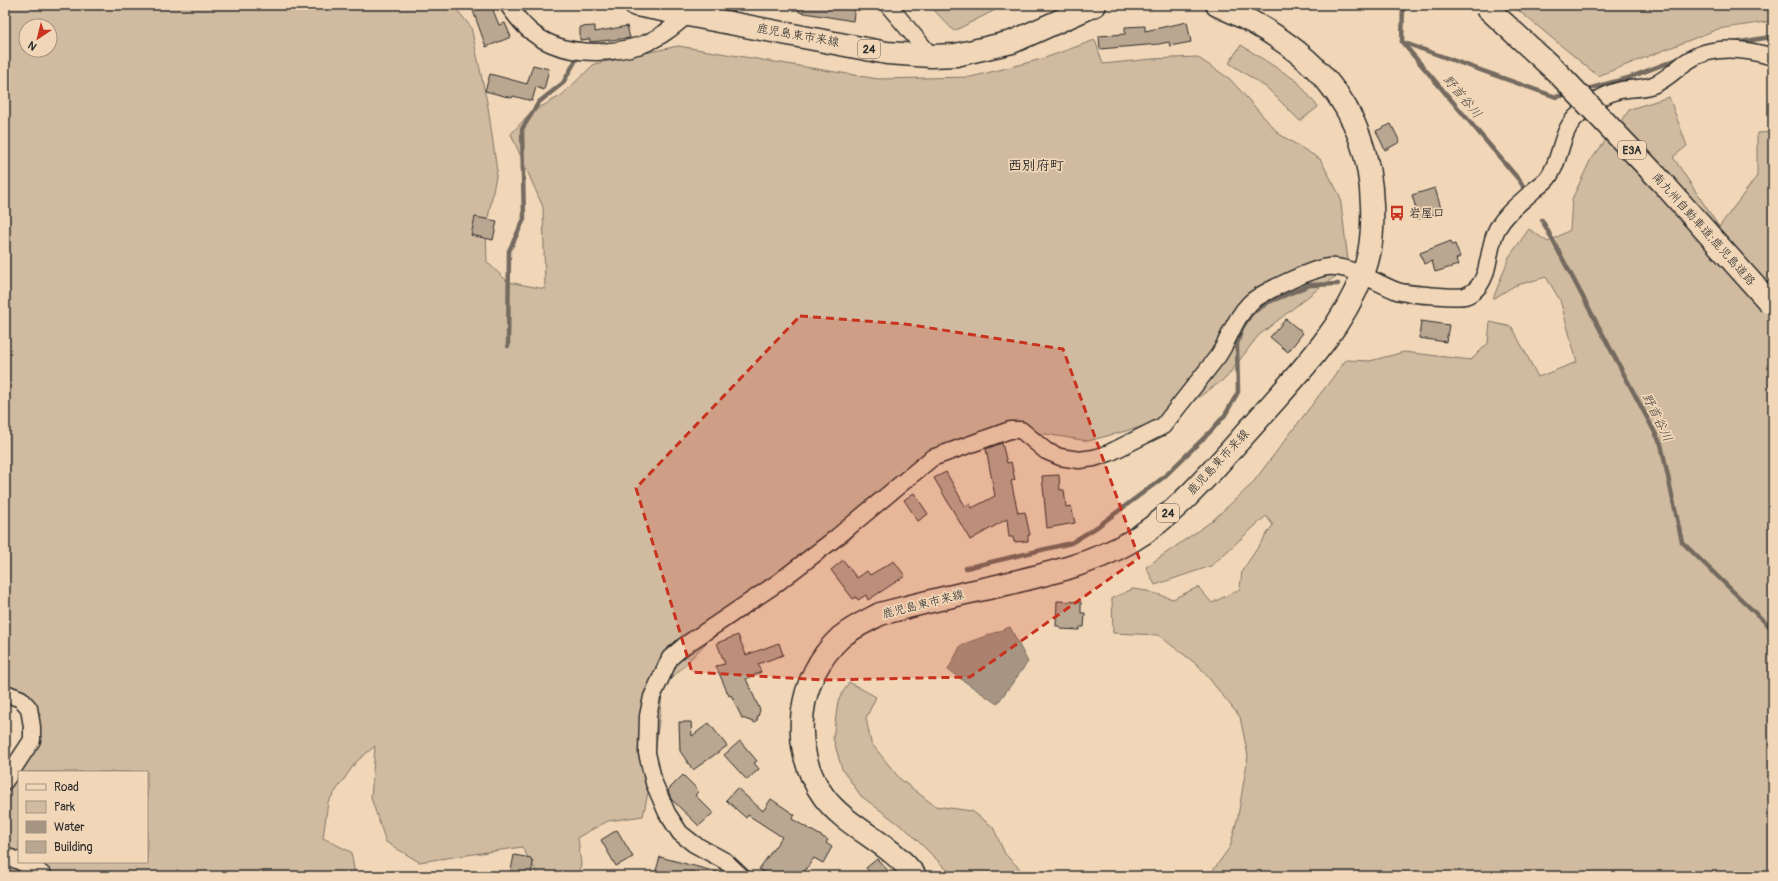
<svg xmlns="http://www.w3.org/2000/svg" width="1778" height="881" font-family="Pangolin,'Klee One',sans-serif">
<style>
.green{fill:#d0bba0;stroke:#7e7366;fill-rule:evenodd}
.water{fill:#a59582;stroke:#746b5f}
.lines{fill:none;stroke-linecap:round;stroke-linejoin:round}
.stream{stroke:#746b5f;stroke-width:4.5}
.building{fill:#baa791;stroke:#2b2b2b}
.street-casing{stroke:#2b2b2b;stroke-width:19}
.primary-casing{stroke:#2b2b2b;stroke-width:25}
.street{stroke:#f1d7b8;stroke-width:16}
.primary{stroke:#f1d7b8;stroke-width:22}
.highway-bridge-casing{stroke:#2b2b2b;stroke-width:25;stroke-linecap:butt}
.highway-bridge{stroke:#f1d7b8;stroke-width:22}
.marked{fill:#c8321e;fill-opacity:0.2;stroke:#c8321e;stroke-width:3;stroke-dasharray:8 5;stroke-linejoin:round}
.labels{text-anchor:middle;stroke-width:3.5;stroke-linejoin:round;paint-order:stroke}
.shield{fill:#f1d7b8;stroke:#665f55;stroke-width:1}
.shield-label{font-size:11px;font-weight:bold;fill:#2b2b2b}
.street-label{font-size:12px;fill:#2b2b2b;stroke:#f1d7b8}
.poi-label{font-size:12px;font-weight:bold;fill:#2b2b2b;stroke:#f1d7b8;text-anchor:start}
.water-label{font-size:13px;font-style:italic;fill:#4a4641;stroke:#f1d7b8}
.quarter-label{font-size:14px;font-weight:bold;fill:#2b2b2b;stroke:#f1d7b8}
</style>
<rect width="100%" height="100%" fill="#f1d7b8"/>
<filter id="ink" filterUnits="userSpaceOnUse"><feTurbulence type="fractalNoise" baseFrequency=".025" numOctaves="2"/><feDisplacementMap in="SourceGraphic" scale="8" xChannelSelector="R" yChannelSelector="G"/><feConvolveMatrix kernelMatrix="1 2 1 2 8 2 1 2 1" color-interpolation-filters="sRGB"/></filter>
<g filter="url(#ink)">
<g class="green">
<path d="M5,5H453L471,27L488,107L497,171L486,229L487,262L508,282L545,289L543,207L511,134L530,113L562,95L594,64L678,46L878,79L971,77L1042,59L1095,40L1103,64L1152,59L1197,57L1230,79L1279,134L1320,159L1340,196L1349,268L1324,284L1258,336L1226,378L1196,399L1152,424L1088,441L1039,433L961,443L915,477L849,540L709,640L663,687L653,770L643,816L608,821L578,837L581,865L577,876H539L522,847L419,862L386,842L371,798L375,746L356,762L328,802L323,838L351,852L355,874L357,876H5V796L19,773V862H147V772H20L36,745L40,714L25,691L5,683ZM26,26H50V50H26Z"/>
<polygon points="929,5 1005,5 954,31"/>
<polygon points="1512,5 1773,5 1773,21 1718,29 1598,76"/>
<polygon points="1241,45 1297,81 1318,107 1300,121 1267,88 1229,63"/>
<polygon points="1669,97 1687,146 1673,157 1719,227 1757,176 1757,133 1773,132 1773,876 1209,876 1230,847 1238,816 1248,756 1240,717 1199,666 1158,635 1113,633 1112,598 1133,589 1147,591 1173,599 1198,587 1212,603 1240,589 1242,571 1273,525 1266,516 1211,566 1155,585 1146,567 1212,521 1251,485 1346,360 1370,361 1404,352 1471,360 1488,343 1490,322 1512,327 1538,377 1577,362 1560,300 1546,277 1514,286 1493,299 1509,257 1529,229 1548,242 1570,230 1572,199 1590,161 1630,109"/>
<polygon points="849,682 876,697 866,718 871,743 900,779 935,806 972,811 993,827 1005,854 1027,876 953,876 908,831 861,796 842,769 833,738 838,701"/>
</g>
<polygon class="water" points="1010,627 1028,662 997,704 948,670 961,645"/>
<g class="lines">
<g class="stream">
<polyline points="1403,5 1402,42 1520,181 1527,193"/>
<polyline points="1402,42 1556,97 1569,94"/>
<polyline points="1734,43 1771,37 1773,35"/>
<polyline points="1584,90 1628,78 1683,57"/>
<polyline points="1542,220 1661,444 1682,542 1773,630"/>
<polyline points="508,346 509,251 524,219 522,129 539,102 563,83 577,58"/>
<polyline points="966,568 1071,543 1097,527 1164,477 1211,431 1225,415 1238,392 1237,344 1242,328 1251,314 1269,302 1310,285 1338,284"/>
</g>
</g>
<g class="building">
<polygon points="471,5 491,5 499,25 505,23 511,37 486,47"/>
<polygon points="799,5 855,5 853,21 799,12"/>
<polygon points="1187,22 1191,42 1170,46 1169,42 1159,44 1100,49 1099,36 1125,34 1125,27 1145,26 1145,31"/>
<polygon points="595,26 595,32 627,26 630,38 590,42 590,39 580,40 580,27"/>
<polygon points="533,65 549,69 544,90 536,87 532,101 513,96 512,98 485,91 490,74 527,84"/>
<polygon points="1391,124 1400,142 1385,150 1376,131"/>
<polygon points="1435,188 1442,212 1419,219 1412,195"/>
<polygon points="475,217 497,221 493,240 471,235"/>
<polygon points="1451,241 1452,245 1455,244 1460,257 1456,259 1458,265 1435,272 1432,261 1424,264 1420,253"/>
<polygon points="1286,319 1303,333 1288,352 1270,337"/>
<polygon points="1421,321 1449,325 1446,342 1419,338"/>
<polygon points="1002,443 1007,463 1011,462 1015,480 1011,481 1018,513 1025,512 1030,535 1028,535 1028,541 1014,542 1013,537 1009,537 1007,519 970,540 934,478 946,472 965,506 970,504 972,508 995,496 986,449"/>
<polygon points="1059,475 1060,490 1064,490 1066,507 1071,506 1075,523 1047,528 1042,476"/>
<polygon points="914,493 928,514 918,521 904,500"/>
<polygon points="843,560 857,578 867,571 870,575 894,561 905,576 868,600 866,595 858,600 856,597 853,599 831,570"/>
<polygon points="1057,601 1081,602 1081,613 1085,613 1084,627 1080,627 1079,630 1060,629 1060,626 1056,626"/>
<polygon points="738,635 746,655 779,643 783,655 758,664 761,672 746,679 760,710 756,723 742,718 731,695 729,696 716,666 725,664 717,643"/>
<polygon points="679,722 691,722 692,736 709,723 727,746 693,770 680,751"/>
<polygon points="740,741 757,761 754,763 759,769 747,780 724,755"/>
<polygon points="683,775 699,791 695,795 713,813 699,826 671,799 668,790"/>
<polygon points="737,788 763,811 771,799 795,815 792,819 828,840 826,843 832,847 823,863 814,858 801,876 769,876 759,869 782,837 748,815 746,818 726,800"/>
<polygon points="617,830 633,857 616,866 601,840"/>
<polygon points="514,855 531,858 531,861 533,862 531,876 510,876"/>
<polygon points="660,857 717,872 716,876 665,876 655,874"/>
<polygon points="877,859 893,876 873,876 866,868"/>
</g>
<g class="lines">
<g class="street-casing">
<g id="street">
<path d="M508,5C514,13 520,22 528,29C557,56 605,56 641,45C663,38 682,19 699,5"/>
<polyline points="888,5 931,56"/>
<polyline points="5,693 21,699 29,708 32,727 32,740 5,781"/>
<polyline points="5,856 19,861"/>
<polyline points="21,862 38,871 44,876"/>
<path d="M741,876L725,861L694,844L680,833L667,813L654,783L647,753L648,716L652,697L670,658L684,646L776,584L837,537L932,458L1010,430H1021L1046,451L1060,457L1079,460L1094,458L1109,453L1163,426L1218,356C1230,338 1234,319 1250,303C1260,293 1314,268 1328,267C1350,265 1376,283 1397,291C1405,294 1457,298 1465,296C1468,295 1473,292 1475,290C1491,276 1487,248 1497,229C1506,213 1521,202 1534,190C1539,186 1545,182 1548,178C1561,161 1560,134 1575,118C1587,106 1605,93 1621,90C1632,88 1642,89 1653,85C1666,80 1675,70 1686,62C1711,44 1744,48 1773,57"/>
</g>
</g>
<g class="primary-casing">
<g id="primary">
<polyline points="636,5 887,53 931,56 956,55 1012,42 1095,5"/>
<path d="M915,876C890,842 847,828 824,797C788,748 797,677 841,637C853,627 867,621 880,614C918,604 955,595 993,587C1039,576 1088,566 1130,542C1179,513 1217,465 1255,423C1294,378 1340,333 1362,276C1372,253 1373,229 1372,205C1369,102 1307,44 1217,5"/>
</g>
</g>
<use href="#street" class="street"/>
<use href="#primary" class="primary"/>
<g class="highway-bridge-casing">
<polyline id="highway-bridge" points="1484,5 1559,74 1662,182 1770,303"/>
</g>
<use href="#highway-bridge" class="highway-bridge"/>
</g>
</g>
<path class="marked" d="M800,316L905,324L1063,349L1139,558L970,677L822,680L692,672L636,488Z"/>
<defs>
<g id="bus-bare" transform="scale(1.2)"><path d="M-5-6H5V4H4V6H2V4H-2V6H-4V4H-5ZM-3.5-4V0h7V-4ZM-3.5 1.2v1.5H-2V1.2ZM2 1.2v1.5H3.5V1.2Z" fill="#c8321e" stroke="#f1d7b8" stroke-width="2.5" paint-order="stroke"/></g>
</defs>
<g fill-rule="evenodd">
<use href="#bus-bare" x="1397" y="213"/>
</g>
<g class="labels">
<g class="shield">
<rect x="858" y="40" width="22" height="18" rx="3"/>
<rect x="1618" y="141" width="28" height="18" rx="3"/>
<rect x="1157" y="504" width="22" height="18" rx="3"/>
</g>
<g class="shield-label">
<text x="869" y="53">24</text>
<text x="1632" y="154">E3A</text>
<text x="1168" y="517">24</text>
</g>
<g class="street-label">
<text transform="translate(798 35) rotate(10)" y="4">鹿児島東市来線</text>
<text transform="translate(1704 229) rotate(48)" y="4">南九州自動車道;鹿児島道路</text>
<text transform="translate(1218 462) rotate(-47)" y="4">鹿児島東市来線</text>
<text transform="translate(923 604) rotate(-14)" y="4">鹿児島東市来線</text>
</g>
<g class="poi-label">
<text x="1409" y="217">岩屋口</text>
</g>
<g class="water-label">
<text transform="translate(1463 96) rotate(50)" y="5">野首谷川</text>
<text transform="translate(1658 417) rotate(64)" y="5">野首谷川</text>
</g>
<g class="quarter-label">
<text x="1036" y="170">西別府町</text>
</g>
</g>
<rect width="1778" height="881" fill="none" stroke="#f1d7b8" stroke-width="20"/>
<rect x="10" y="10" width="1758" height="861" fill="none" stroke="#2b2b2b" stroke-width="1.5" filter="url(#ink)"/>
<rect x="18" y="771" width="130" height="92" fill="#f1d7b8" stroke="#a29280"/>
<rect x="26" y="784" width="20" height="6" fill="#f1d7b8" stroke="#a29280"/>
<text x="54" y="791" font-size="12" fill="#2b2b2b">Road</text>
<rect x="26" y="801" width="20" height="12" fill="#d0bba0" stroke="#a29280"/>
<text x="54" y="811" font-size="12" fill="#2b2b2b">Park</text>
<rect x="26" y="821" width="20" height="12" fill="#a59582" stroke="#a29280"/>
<text x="54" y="831" font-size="12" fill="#2b2b2b">Water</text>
<rect x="26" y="841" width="20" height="12" fill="#baa791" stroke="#a29280"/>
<text x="54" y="851" font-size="12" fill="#2b2b2b">Building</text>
<g transform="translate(38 38) rotate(215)"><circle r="19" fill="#f1d7b8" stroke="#a29280"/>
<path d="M0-3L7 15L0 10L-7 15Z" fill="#c8321e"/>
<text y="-6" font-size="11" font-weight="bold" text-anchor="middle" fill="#2b2b2b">N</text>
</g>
</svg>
